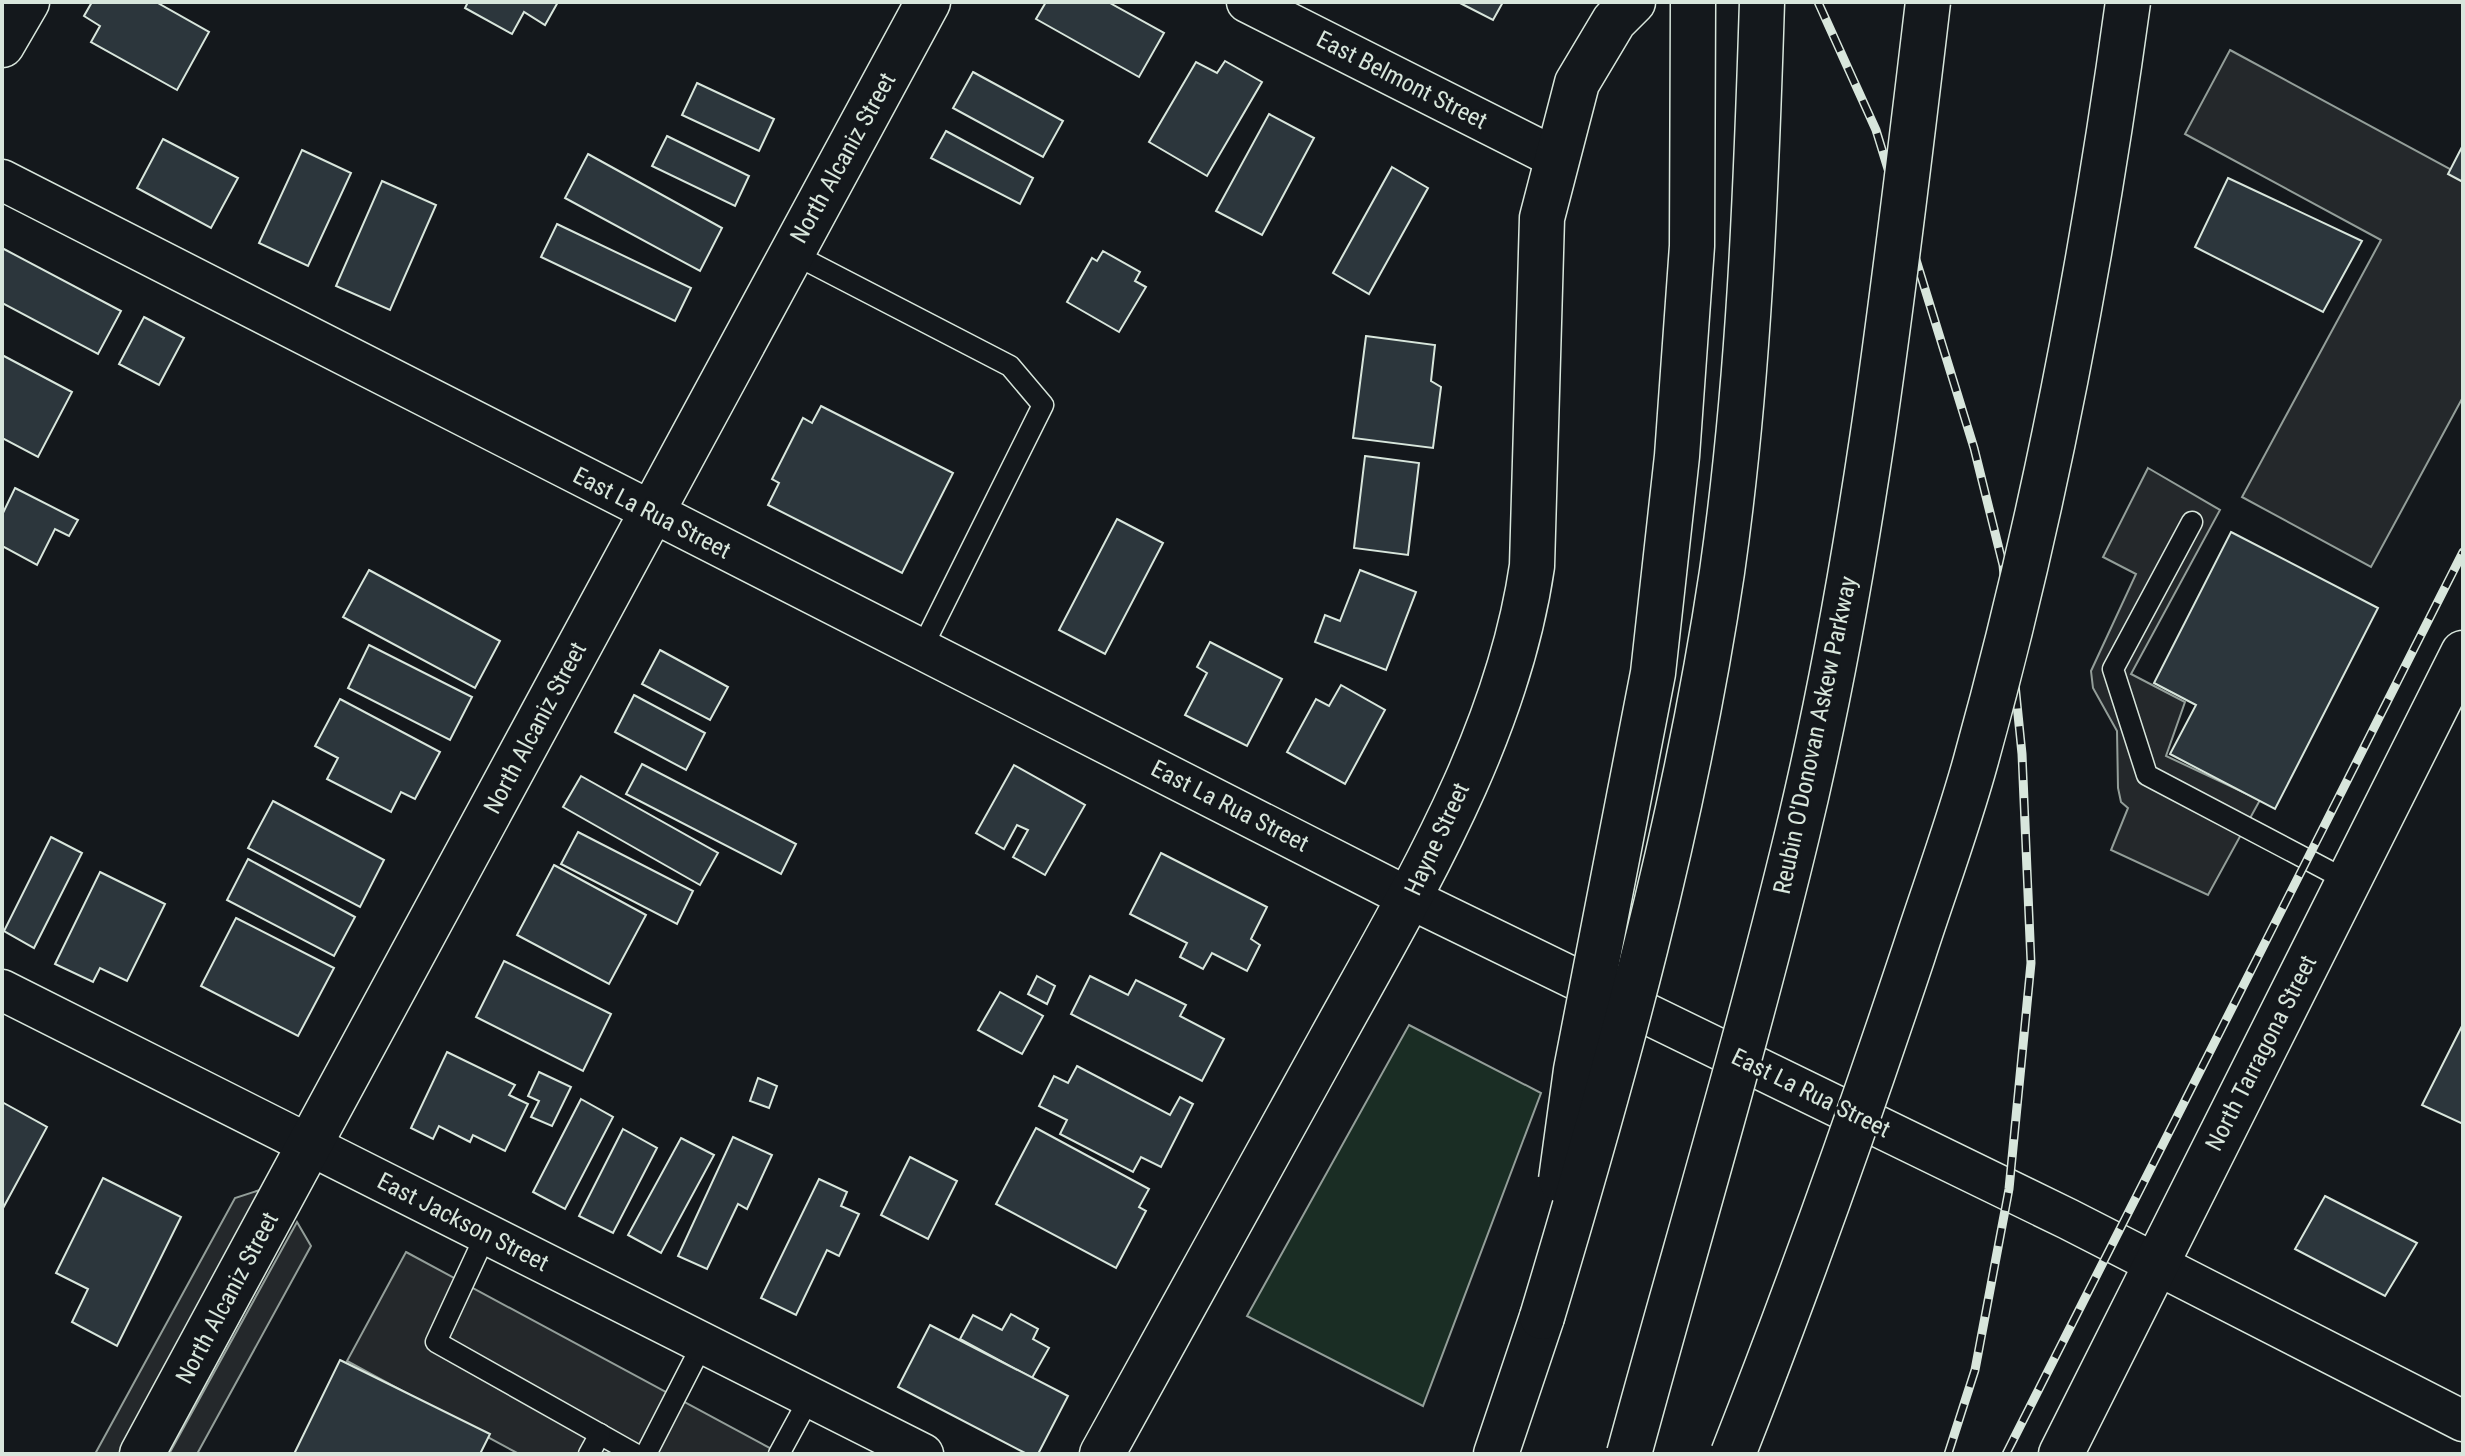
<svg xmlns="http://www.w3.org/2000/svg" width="2465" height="1456" font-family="'Roboto Condensed',sans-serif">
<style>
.green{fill:#1a2d24;stroke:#939e99;stroke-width:2}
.parking{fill:#24282b;stroke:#939e99;stroke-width:2}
.building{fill:#2c363c;stroke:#d8e6dc;stroke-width:2}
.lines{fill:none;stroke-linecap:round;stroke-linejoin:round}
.lane-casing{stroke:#d8e6dc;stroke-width:23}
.street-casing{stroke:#d8e6dc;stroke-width:43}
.secondary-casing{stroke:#d8e6dc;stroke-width:47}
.highway-casing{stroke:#d8e6dc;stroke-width:47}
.lane{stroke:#14181c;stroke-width:20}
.street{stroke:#14181c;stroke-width:40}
.secondary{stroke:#14181c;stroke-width:44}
.highway{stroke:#14181c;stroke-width:44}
.rail-casing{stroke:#d8e6dc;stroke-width:9}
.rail{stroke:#14181c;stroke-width:6;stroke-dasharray:18;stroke-linecap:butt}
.highway-bridge-casing{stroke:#d8e6dc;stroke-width:47;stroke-linecap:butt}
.highway-bridge{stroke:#14181c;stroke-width:44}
.labels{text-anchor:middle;stroke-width:6;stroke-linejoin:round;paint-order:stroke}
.street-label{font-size:24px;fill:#d8e6dc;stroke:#14181c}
</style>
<rect width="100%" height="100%" fill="#14181c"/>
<polygon class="green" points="1409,1025 1541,1093 1423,1406 1247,1316"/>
<g class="parking">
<polygon points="2230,50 2463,176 2463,397 2371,567 2242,497 2381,240 2185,134"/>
<polygon points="2148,468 2220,510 2131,674 2185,702 2166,756 2260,800 2208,895 2111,850 2128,808 2121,802 2118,788 2117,731 2093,688 2091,671 2136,574 2103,557"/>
<polygon points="260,1190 119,1454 95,1454 235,1198"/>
<polygon points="297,1222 311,1246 197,1454 169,1454"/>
<polygon points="406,1252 781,1454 519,1454 347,1361"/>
</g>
<g class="building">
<polygon points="92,2 156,2 209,32 177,90 91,42 100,26 84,16"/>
<polygon points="468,2 558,2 545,25 524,12 512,34 465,8"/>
<polygon points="1046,2 1108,2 1164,33 1139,77 1036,19"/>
<polygon points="1458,2 1503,2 1493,20"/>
<polygon points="1225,61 1262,82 1207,176 1149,142 1196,62 1217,73"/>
<polygon points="973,72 1063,121 1043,157 953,108"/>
<polygon points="697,83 774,119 759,151 682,115"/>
<polygon points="1269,114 1314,138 1262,235 1216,211"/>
<polygon points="946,131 1033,178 1020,204 931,158"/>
<polygon points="667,136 749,176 735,206 652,166"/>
<polygon points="163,139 238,178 211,228 137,188"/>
<polygon points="2463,145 2463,182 2448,174"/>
<polygon points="302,150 351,173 308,266 259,243"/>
<polygon points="588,154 722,228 700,271 565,198"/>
<polygon points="1392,167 1428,188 1369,294 1333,273"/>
<polygon points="2228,178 2362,241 2323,312 2195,247"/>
<polygon points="382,181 436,205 390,310 336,286"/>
<polygon points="557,224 691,288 675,321 541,257"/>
<polygon points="2,248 121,311 98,354 2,303"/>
<polygon points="1103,251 1140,272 1135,281 1146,287 1119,332 1067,302 1092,258 1097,261"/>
<polygon points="144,317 184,338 159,385 119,364"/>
<polygon points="1366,336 1435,345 1431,381 1441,387 1433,448 1353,438"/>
<polygon points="2,355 72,392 38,457 2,438"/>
<polygon points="821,406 953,473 902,573 768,505 779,483 772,479 803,418 812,423"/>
<polygon points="1365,456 1419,463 1408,555 1354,548"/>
<polygon points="15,488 78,520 69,536 55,529 37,565 2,546 2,515"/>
<polygon points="1117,519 1163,543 1105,654 1059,630"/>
<polygon points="2231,532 2378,608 2275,809 2170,754 2196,705 2154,683"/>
<polygon points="369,570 500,641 475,688 343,617"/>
<polygon points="1360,570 1416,592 1386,670 1315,642 1325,615 1340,621"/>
<polygon points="1210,642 1282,679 1247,746 1185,715 1207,673 1197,667"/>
<polygon points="369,645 472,697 450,740 348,688"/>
<polygon points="660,650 728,687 710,720 642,684"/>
<polygon points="1341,685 1385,710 1345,784 1287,752 1316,699 1329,706"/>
<polygon points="634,695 705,733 686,770 615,732"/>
<polygon points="340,699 440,752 415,799 401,792 391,812 327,779 338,758 315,746"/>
<polygon points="642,764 796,844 781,874 626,794"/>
<polygon points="1014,765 1085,805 1045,875 1013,857 1028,830 1017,825 1004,849 976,833"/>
<polygon points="581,776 718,853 700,885 563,807"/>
<polygon points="273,801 384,860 360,907 248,848"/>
<polygon points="578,832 693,891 677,924 561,864"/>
<polygon points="51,837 82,853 34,948 4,931"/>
<polygon points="1161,853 1267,907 1251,939 1260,945 1247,971 1212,953 1203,969 1180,957 1187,943 1130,914"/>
<polygon points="248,859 355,917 334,956 227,900"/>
<polygon points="554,865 646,915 609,984 517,935"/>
<polygon points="100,872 165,904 127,981 100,968 93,982 55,964"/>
<polygon points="236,918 334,968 298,1036 201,986"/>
<polygon points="504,961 611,1014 583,1071 476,1017"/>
<polygon points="1037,976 1055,986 1047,1004 1028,994"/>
<polygon points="1090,976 1128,995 1136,980 1186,1005 1180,1016 1224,1039 1202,1081 1071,1014"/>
<polygon points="1000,992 1043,1016 1022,1054 978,1030"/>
<polygon points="2463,1024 2463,1124 2422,1105"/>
<polygon points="447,1052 515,1085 509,1095 528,1104 505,1151 473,1135 470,1142 439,1126 433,1139 411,1128"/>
<polygon points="1077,1066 1170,1115 1180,1097 1193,1104 1161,1167 1141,1157 1133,1172 1060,1134 1067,1120 1039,1106 1054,1076 1068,1083"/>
<polygon points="539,1072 571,1087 552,1126 531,1117 539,1101 528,1096"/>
<polygon points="758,1078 777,1086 769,1108 750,1101"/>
<polygon points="581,1099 613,1117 565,1209 533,1192"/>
<polygon points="2,1102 47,1127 2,1210"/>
<polygon points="1036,1128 1149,1189 1139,1207 1146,1211 1116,1268 996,1204"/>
<polygon points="623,1129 657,1148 613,1233 579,1216"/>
<polygon points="733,1137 772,1155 747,1209 738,1204 707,1269 678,1256"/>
<polygon points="681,1138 714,1155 661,1253 628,1235"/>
<polygon points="910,1157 957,1181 928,1239 881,1215"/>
<polygon points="103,1178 181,1217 117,1346 72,1322 88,1289 56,1273"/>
<polygon points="819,1179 847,1192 841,1206 859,1214 839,1256 827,1250 796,1315 761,1298"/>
<polygon points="2325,1196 2417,1243 2385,1296 2295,1249"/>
<polygon points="1011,1314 1038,1329 1033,1339 1049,1348 1032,1378 960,1339 973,1315 1002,1330"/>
<polygon points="930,1325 1068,1396 1038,1454 1027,1454 898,1387"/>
<polygon points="340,1360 490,1434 480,1454 294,1454"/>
</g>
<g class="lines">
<g class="lane-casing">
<g id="lane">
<polyline points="792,253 1010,366 1043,405 921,650"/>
<polyline points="2192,522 2113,669 2147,775 2348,881"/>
<polyline points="486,1234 436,1342 635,1454"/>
<polyline points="589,1454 600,1434"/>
<polyline points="646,1454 703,1343"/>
<polyline points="779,1454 810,1397"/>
</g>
</g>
<g class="street-casing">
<g id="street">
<polyline points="1247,2 1558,159"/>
<polyline points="2,180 1409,898 2068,1219 2463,1421"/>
<polyline points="2,990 923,1454"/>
</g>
</g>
<g class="secondary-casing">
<g id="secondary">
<polyline points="2,45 27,2"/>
<polyline points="142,1454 928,2"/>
<path d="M1102,1454C1178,1316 1254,1179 1330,1041C1412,892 1507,738 1532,566L1542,218L1577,83L1614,21L1633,2"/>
<polyline points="2061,1454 2463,653"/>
</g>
</g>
<g class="highway-casing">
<polyline id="highway" points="1496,1454 1542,1317"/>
</g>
<use href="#lane" class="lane"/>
<use href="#street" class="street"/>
<use href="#secondary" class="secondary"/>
<use href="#highway" class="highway"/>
<g class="rail-casing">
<g id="rail">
<polyline points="1818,2 1876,130 1974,448 2003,565 2022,754 2031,963 2009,1189 1975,1370 1948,1454"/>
<polyline points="2006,1454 2463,552"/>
</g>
</g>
<use href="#rail" class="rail"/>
<g class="highway-bridge-casing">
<g id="highway-bridge">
<polyline points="1561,1180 1576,1070 1653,673 1677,456 1692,246 1693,2"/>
<path d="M1542,1317C1616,1071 1684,826 1722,572C1749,383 1756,192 1762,2"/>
<path d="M1629,1454C1685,1248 1747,1042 1797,835C1863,562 1895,280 1928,2"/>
<path d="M1733,1454C1798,1289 1857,1123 1913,955C1934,890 1958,826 1976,760C2045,512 2093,257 2128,2"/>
</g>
</g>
<use href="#highway-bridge" class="highway-bridge"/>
</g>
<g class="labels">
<g class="street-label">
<text transform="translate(1402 80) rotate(27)" y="8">East Belmont Street</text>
<text transform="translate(843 158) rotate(-61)" y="8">North Alcaniz Street</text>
<text transform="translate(652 513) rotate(27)" y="8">East La Rua Street</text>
<text transform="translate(535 728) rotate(-62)" y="8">North Alcaniz Street</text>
<text transform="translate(1815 735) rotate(-78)" y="8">Reubin O'Donovan Askew Parkway</text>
<text transform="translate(1230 806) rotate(27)" y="8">East La Rua Street</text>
<text transform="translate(1437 839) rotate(-65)" y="8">Hayne Street</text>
<text transform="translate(2261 1053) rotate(-63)" y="8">North Tarragona Street</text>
<text transform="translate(1811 1093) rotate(26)" y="8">East La Rua Street</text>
<text transform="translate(463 1222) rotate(27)" y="8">East Jackson Street</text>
<text transform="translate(227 1298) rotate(-62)" y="8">North Alcaniz Street</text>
</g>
</g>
<rect width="2465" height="1456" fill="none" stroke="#d8e6dc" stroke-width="8"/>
</svg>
